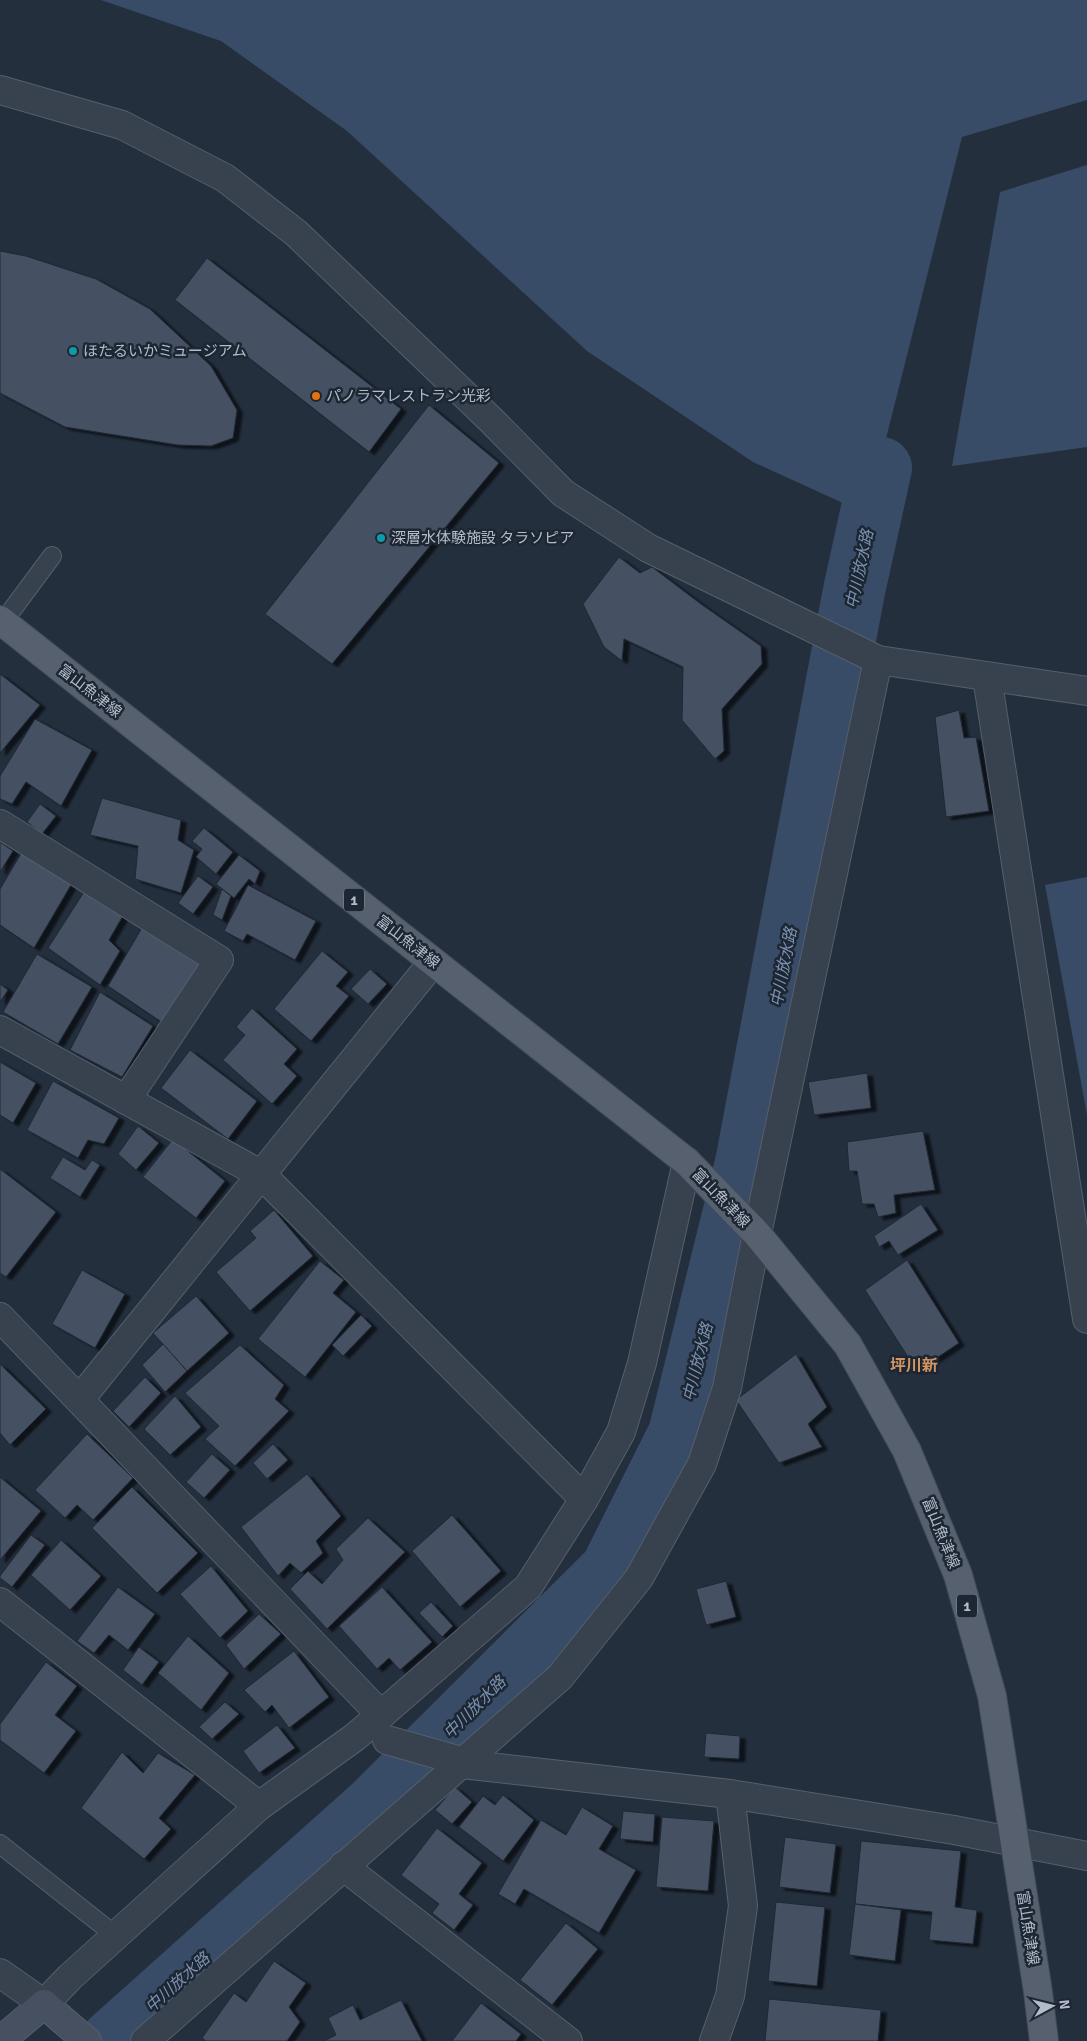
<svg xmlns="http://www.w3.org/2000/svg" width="1087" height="2041" font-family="Signika,'Noto Sans JP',sans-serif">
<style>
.water{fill:#394c67}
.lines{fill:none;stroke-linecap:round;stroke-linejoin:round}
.river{stroke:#394c67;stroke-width:62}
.building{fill:#455162;stroke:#1f2835;filter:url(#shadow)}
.service-casing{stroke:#565f6c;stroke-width:20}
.minor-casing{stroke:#565f6c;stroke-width:30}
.tertiary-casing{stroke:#565f6c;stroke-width:30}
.secondary-casing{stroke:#565f6c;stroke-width:30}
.primary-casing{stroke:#414a57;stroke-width:30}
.service{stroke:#38414e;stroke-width:18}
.minor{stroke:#38414e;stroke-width:28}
.tertiary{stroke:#38414e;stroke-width:28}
.secondary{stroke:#465061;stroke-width:28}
.primary{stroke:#56606e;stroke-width:28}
.culture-dot{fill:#0f9aa8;stroke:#1d2633;stroke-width:2}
.food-dot{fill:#e8710a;stroke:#1d2633;stroke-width:2}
.labels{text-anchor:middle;stroke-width:5;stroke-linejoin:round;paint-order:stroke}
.shield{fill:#1d2633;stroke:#878f9c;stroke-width:1}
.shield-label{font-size:14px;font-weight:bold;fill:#b4bcc9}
.poi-label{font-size:15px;fill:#b4bcc9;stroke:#1d2633;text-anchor:start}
.street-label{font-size:15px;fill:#b4bcc9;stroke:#1d2633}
.water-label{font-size:16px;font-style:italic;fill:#7c92b1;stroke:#1d2633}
.neighbourhood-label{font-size:16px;font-weight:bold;fill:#d59563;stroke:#1d2633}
</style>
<defs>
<filter id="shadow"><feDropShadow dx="5.5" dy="3" stdDeviation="1" flood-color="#0009"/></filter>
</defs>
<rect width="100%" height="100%" fill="#242f3e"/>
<g class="water">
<polygon points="101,0 1087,0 1087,100 962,137 867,514 753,462 587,351 347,131 221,41"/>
<polygon points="1087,165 1087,447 952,466 1000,192"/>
<polygon points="1087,877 1087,1115 1045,885"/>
</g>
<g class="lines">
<polyline class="river" points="111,2041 374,1806 611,1570 679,1434 746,1163 854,591 881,468"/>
</g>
<g class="building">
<polygon points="0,251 26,256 96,279 150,309 211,366 237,410 233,438 211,446 178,445 65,427 0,393"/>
<polygon points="207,258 401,409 369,452 175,300"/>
<polygon points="429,405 499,463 332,664 265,614"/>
<polygon points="619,557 640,573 652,567 701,604 761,646 762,664 722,709 724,751 715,759 682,720 683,667 624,639 622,661 604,647 583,604"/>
<polygon points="0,674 40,705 0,753"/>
<polygon points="959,710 964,738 976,737 989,811 946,817 935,717"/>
<polygon points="35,719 92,750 61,806 26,782 12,804 0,799 0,776"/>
<polygon points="102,798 181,820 178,840 194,850 181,893 135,879 138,846 90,835"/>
<polygon points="40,804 56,816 42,834 27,822"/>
<polygon points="204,828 233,852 216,874 196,857 202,849 192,841"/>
<polygon points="0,842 13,851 0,872"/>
<polygon points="22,852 71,885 34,948 0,925 0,889"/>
<polygon points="239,855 260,871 255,884 249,879 234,898 216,884"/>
<polygon points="198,876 213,887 193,914 178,903"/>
<polygon points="248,885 316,921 295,960 247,934 243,941 224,931"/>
<polygon points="222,889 231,896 222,920 213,915"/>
<polygon points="84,892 124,914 109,940 120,951 100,985 48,948"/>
<polygon points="143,926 204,959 163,1023 108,986"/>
<polygon points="322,951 348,972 336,986 349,996 311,1041 274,1009"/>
<polygon points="37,954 92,987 58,1044 3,1012"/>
<polygon points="370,969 387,984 368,1004 351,989"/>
<polygon points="0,984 8,990 0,1002"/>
<polygon points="100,992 153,1026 122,1077 70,1050"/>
<polygon points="252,1008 297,1049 284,1064 297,1076 272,1104 223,1060 245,1035 236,1027"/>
<polygon points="190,1050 257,1101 228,1139 161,1088"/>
<polygon points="0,1062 36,1083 13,1123 0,1115"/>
<polygon points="867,1073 871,1108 814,1115 808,1082"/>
<polygon points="53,1081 119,1118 104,1144 88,1140 78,1158 27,1130"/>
<polygon points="138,1126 159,1143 136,1170 118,1154"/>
<polygon points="923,1131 935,1190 894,1195 896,1213 878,1217 874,1204 862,1204 857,1171 849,1171 847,1142"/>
<polygon points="173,1139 225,1181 196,1218 143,1177"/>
<polygon points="63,1157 85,1170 92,1160 100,1165 80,1197 50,1178"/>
<polygon points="0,1169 56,1212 6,1277 0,1273"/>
<polygon points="921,1204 938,1230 898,1255 889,1241 879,1247 874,1236"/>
<polygon points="274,1210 313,1256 250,1311 216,1272 256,1238 250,1231"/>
<polygon points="907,1260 959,1343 917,1371 865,1290"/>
<polygon points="320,1261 344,1280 333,1293 356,1312 305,1377 258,1339"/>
<polygon points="82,1270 125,1294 95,1348 52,1324"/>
<polygon points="196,1296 229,1333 187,1371 153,1333"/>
<polygon points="361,1315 372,1326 343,1356 332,1345"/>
<polygon points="163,1344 187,1371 165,1392 142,1365"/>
<polygon points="240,1345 284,1385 275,1399 289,1411 235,1466 205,1439 219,1426 185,1393"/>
<polygon points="796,1354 827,1407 808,1424 822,1447 779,1463 736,1400"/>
<polygon points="0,1364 46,1409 10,1445 0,1433"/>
<polygon points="145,1377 161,1393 129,1427 113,1411"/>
<polygon points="175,1396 201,1427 170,1455 144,1429"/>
<polygon points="87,1434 133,1478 93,1520 77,1505 65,1518 35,1490"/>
<polygon points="273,1444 288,1460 267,1479 253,1463"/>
<polygon points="212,1454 230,1470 204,1498 186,1482"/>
<polygon points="307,1474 341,1516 316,1541 323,1553 301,1573 290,1563 278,1576 241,1527"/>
<polygon points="0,1477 41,1511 0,1560"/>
<polygon points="132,1487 198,1553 157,1593 92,1528"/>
<polygon points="452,1515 501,1571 460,1607 412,1551"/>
<polygon points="368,1518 405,1552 327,1629 290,1589 308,1571 322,1584 343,1560 336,1549"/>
<polygon points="31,1535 45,1545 12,1587 0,1578 0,1576"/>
<polygon points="61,1540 101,1576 70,1610 31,1575"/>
<polygon points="211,1566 248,1611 220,1638 180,1594"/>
<polygon points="726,1581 736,1617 706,1625 696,1589"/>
<polygon points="118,1587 155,1614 128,1650 109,1635 94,1653 77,1641"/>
<polygon points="382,1587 432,1642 400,1670 389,1658 377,1669 339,1626"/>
<polygon points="431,1602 453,1626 442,1637 419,1613"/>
<polygon points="259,1614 281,1634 244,1669 226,1645"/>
<polygon points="188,1636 229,1673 201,1710 158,1673"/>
<polygon points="139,1647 159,1662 142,1685 123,1670"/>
<polygon points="294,1651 329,1697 289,1728 272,1705 265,1712 244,1690"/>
<polygon points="46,1662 77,1686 55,1715 76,1731 44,1773 0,1740 0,1724"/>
<polygon points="225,1702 239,1714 212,1739 199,1727"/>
<polygon points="277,1725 295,1748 259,1773 243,1751"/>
<polygon points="706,1733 740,1736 739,1759 704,1757"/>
<polygon points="122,1752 143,1773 158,1753 195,1775 159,1818 171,1829 144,1859 81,1808"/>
<polygon points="455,1787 472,1802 452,1824 435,1810"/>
<polygon points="503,1795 534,1820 503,1861 459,1827 483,1796 495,1805"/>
<polygon points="582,1807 613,1826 599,1849 636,1870 599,1933 524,1889 515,1904 498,1894 541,1820 566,1835"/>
<polygon points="623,1811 655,1814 653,1842 620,1839"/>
<polygon points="662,1817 714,1821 708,1891 656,1887"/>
<polygon points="437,1828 482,1863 459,1894 473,1905 454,1930 432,1913 439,1904 401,1875"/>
<polygon points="785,1837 836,1844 830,1893 779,1887"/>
<polygon points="861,1841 961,1851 955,1907 977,1910 973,1944 929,1940 932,1912 855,1904"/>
<polygon points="776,1902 825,1907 817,1986 768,1981"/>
<polygon points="855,1904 901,1910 895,1961 849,1955"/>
<polygon points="566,1923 598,1949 552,2005 520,1980"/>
<polygon points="274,1961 306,1983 289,2007 300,2022 287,2041 206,2041 202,2038 234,1993 246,2002"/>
<polygon points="769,1999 881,2010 878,2041 765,2041"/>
<polygon points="401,2000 422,2041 324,2041 336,2035 328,2018 353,2005 360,2020"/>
<polygon points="481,2003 521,2034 516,2041 452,2041"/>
</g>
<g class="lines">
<g class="service-casing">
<g id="service">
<polyline points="3,622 52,556"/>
<polyline points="0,1844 116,1936"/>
</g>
</g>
<g class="minor-casing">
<g id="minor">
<polyline points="0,90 122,125 225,178 296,233 491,420 563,493 648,548 878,660 1087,691"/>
<polyline points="987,677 1087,1319"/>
<polyline points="0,824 219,960 126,1100"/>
<polyline points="0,1030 262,1175 584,1499"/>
<polyline points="0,1317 381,1715 528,1587 584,1499 621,1432 642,1363 687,1162"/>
<polyline points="80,1399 433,962"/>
<polyline points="0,1602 259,1806"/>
<polyline points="343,1866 568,2041"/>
<polyline points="145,2041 560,1677 639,1578 702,1464 727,1388 757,1234 878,660"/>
<polyline points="714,2041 730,1996 743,1906 730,1794"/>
</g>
</g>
<g class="tertiary-casing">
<g id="tertiary">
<polyline points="387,1740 457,1760 462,1764 730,1794 954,1830 1087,1856"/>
<polyline points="0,1973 44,2004 70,1977 259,1806 355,1737 381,1715"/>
</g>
</g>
<g class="secondary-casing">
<polyline id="secondary" points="0,2041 44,2004 87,2041"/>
</g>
<g class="primary-casing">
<polyline id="primary" points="0,620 687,1162 757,1234 848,1345 907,1451 958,1575 992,1696 1038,1992 1044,2041"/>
</g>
<use href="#service" class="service"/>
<use href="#minor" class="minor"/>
<use href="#tertiary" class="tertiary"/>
<use href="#secondary" class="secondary"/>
<use href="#primary" class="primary"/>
</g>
<g class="culture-dot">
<circle cx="73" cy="351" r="5"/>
<circle cx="381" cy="538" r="5"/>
</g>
<circle class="food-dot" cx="316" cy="396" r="5"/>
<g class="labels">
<g class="shield">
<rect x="344" y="888.5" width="20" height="23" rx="4"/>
<rect x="957" y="1594.5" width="20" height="23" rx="4"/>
</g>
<g class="shield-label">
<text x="354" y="905">1</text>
<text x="967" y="1611">1</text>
</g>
<g class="poi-label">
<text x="83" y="356">ほたるいかミュージアム</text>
<text x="326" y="401">パノラマレストラン光彩</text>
<text x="391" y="543">深層水体験施設 タラソピア</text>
</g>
<g class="street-label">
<text transform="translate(90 691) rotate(38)" y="5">富山魚津線</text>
<text transform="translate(408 942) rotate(38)" y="5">富山魚津線</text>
<text transform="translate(721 1198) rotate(46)" y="5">富山魚津線</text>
<text transform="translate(941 1533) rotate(68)" y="5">富山魚津線</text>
<text transform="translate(1028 1928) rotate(81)" y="5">富山魚津線</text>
</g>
<g class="water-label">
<text transform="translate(859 569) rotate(-78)" y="6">中川放水路</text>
<text transform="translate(783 967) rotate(-79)" y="6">中川放水路</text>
<text transform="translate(697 1362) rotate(-76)" y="6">中川放水路</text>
<text transform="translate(474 1707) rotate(-45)" y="6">中川放水路</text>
<text transform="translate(177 1982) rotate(-42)" y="6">中川放水路</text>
</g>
<g class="neighbourhood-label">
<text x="914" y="1371">坪川新</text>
</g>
</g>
<g transform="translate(1052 2006) rotate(83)" stroke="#1d2633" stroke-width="4" paint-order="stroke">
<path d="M0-4L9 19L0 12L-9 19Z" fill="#b4bcc9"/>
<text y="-8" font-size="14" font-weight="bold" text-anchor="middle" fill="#b4bcc9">N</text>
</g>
</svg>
